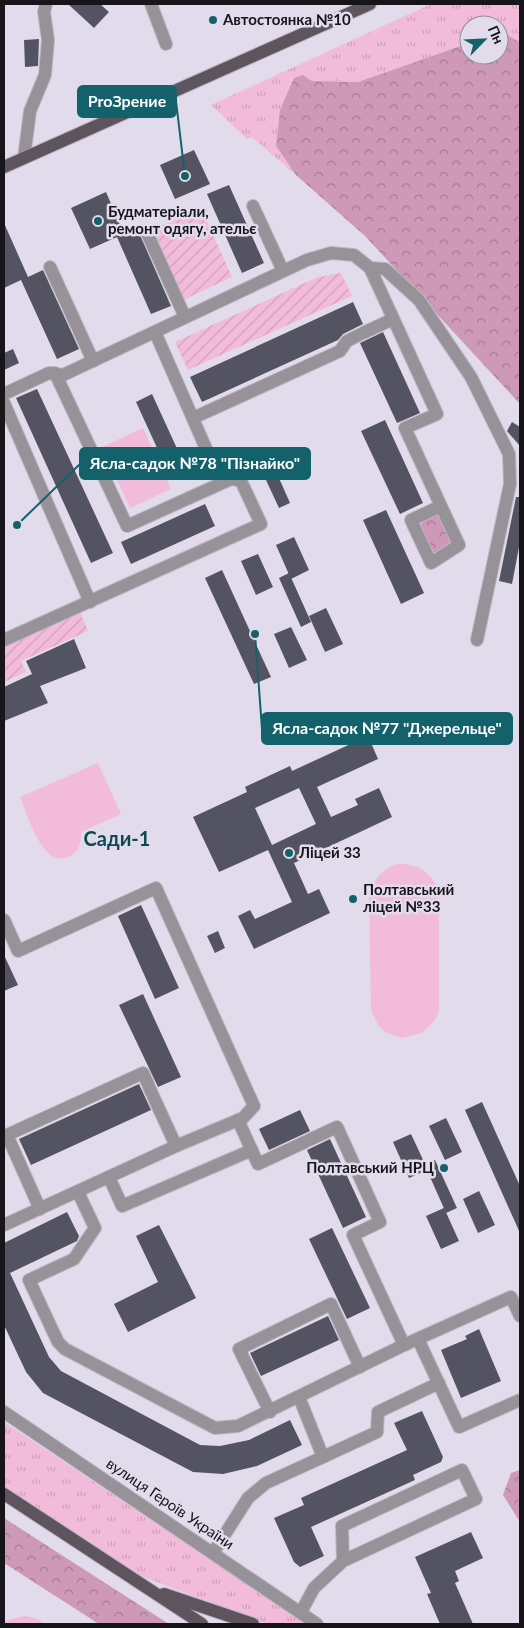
<svg xmlns="http://www.w3.org/2000/svg" width="524" height="1628" font-family="Lato,sans-serif">
<style>
.grass{fill:url(#grass-tufts)}
.forest{fill:url(#forest-crowns)}
.park{fill:#f2bbda}
.garden{fill:url(#garden-furrows)}
.building{fill:#535361;fill-rule:evenodd}
.lines{fill:none;stroke-linecap:round;stroke-linejoin:round}
.minor-casing{stroke:#bdb7c5;stroke-width:14}
.major-casing{stroke:#bdb7c5;stroke-width:14}
.minor{stroke:#979298;stroke-width:12}
.major{stroke:#5d545e;stroke-width:12}
.poi-dot{fill:#13616b;stroke:#e2dbeb;stroke-width:2}
.labels{text-anchor:middle;stroke-width:5;stroke-linejoin:round;paint-order:stroke}
.poi-label{font-size:15px;font-weight:bold;fill:#17151a;stroke:#e2dbeb;text-anchor:start}
.street-label{font-size:15px;fill:#17151a;stroke:#e2dbeb}
.district-label{font-size:20px;font-weight:bold;fill:#0c4a52;stroke:#e2dbeb}
.leader{fill:none;stroke:#13616b;stroke-width:2}
.callout-dot{fill:#13616b;stroke:#e2dbeb;stroke-width:2}
.callout{fill:#13616b;stroke:#13616b;stroke-width:2}
.callout-label{font-size:16px;text-anchor:middle;font-weight:bold;fill:#fff}
</style>
<defs>
<pattern id="grass-tufts" width="24" height="20" patternUnits="userSpaceOnUse" patternTransform="scale(1.25)"><rect width="24" height="20" fill="#f2bbda"/><path d="M3 7l-1-3M5 7V3M7 7l1-3M15 17l-1-3M17 17v-4M19 17l1-3" fill="none" stroke="#cfa0ba"/></pattern>
<pattern id="forest-crowns" width="20" height="18" patternUnits="userSpaceOnUse" patternTransform="scale(1.25)"><rect width="20" height="18" fill="#ce98b7"/><path d="M2 6a3 3 0 1 1 6 0M12 15a3 3 0 1 1 6 0" fill="none" stroke="#a67b94"/></pattern>
<pattern id="garden-furrows" width="10" height="10" patternUnits="userSpaceOnUse" patternTransform="scale(1.25)"><rect width="10" height="10" fill="#f2bbda"/><path d="M-1 1l2-2M0 10L10 0M9 11l2-2" fill="none" stroke="#cfa0ba"/></pattern>
</defs>
<rect width="100%" height="100%" fill="#e2dbeb"/>
<g class="grass">
<polygon points="431,4 520,4 520,42 499,33 499,25 469,25 469,43 358,82 312,81 303,75 294,78 276,146 296,175 252,137 247,139 211,105"/>
<polygon points="4,1422 303,1621 307,1624 266,1624 136,1574 4,1487"/>
</g>
<g class="forest">
<polygon points="501,32 520,42 520,404 365,236 296,175 276,146 280,110 294,78 303,75 312,81 358,82 469,43 469,55 499,55 499,33"/>
<polygon points="437,514 441,517 452,544 436,554 432,552 420,526 422,522"/>
<polygon points="520,1470 520,1522 503,1495 511,1473"/>
<polygon points="4,1518 169,1624 99,1624 4,1563"/>
</g>
<g class="park">
<polygon points="143,428 171,489 130,508 102,447"/>
<path d="M98,763L121,814L81,832C81,842 80,851 70,856C43,871 28,815 20,797Z"/>
<path d="M397,864C419,863 434,873 439,895V1010L436,1019L422,1033L402,1038L385,1032L378,1025L371,1010L369,896C374,879 380,871 397,864Z"/>
<polygon points="25,1616 35,1618 46,1624 4,1624 4,1621"/>
</g>
<g class="garden">
<polygon points="201,208 232,277 183,300 151,230"/>
<polygon points="341,273 352,296 188,370 175,342 318,277"/>
<polygon points="80,612 88,631 21,661 26,672 4,682 4,646"/>
</g>
<g class="building">
<polygon points="68,4 100,4 109,12 94,28"/>
<polygon points="39,39 38,66 25,67 24,40"/>
<polygon points="194,150 210,184 175,199 160,165"/>
<polygon points="229,185 264,263 242,273 207,194"/>
<polygon points="106,192 124,234 137,228 171,306 151,314 117,237 90,249 71,208"/>
<polygon points="4,223 28,277 43,270 79,349 57,359 21,280 4,288"/>
<polygon points="353,302 363,324 343,334 338,340 202,402 190,377"/>
<polygon points="383,332 420,413 397,423 360,343"/>
<polygon points="13,349 19,363 4,370 4,353"/>
<polygon points="37,389 113,553 91,563 16,398"/>
<polygon points="152,394 185,466 169,474 136,402"/>
<polygon points="385,420 423,503 400,514 361,431"/>
<polygon points="512,422 520,427 520,446 507,431"/>
<polygon points="271,460 290,503 279,508 259,465"/>
<polygon points="516,497 520,497 520,542 512,584 499,581"/>
<polygon points="205,504 215,526 131,564 121,542"/>
<polygon points="386,510 424,593 401,604 363,520"/>
<polygon points="294,537 309,570 291,579 276,545"/>
<polygon points="258,554 273,587 256,595 241,561"/>
<polygon points="222,570 271,677 254,684 205,578"/>
<polygon points="289,573 311,622 301,627 279,578"/>
<polygon points="326,608 343,644 325,652 309,616"/>
<polygon points="291,627 307,660 289,668 274,634"/>
<polygon points="74,639 86,668 40,686 48,703 4,721 4,687 32,674 26,661"/>
<path d="M368,736L378,759L317,787L331,817L358,805L355,799L379,788L392,817L294,863L308,894L319,889L330,913L254,949L238,916L250,910L255,919L292,902L268,850L219,872L193,817L247,792L245,787L290,766L292,771ZM299,788L316,824L272,845L255,808Z"/>
<polygon points="141,905 179,988 155,999 118,916"/>
<polygon points="218,931 225,948 215,953 207,936"/>
<polygon points="4,955 18,985 4,991"/>
<polygon points="143,994 181,1077 158,1087 119,1005"/>
<polygon points="139,1084 151,1110 31,1165 19,1139"/>
<polygon points="482,1102 520,1186 520,1233 465,1110"/>
<polygon points="300,1110 310,1131 269,1150 259,1129"/>
<polygon points="446,1118 462,1152 445,1160 429,1126"/>
<polygon points="411,1134 425,1164 435,1160 457,1208 446,1213 427,1170 409,1178 393,1142"/>
<polygon points="330,1139 366,1217 343,1228 307,1150"/>
<polygon points="479,1191 495,1225 478,1233 463,1199"/>
<polygon points="444,1208 459,1241 441,1249 426,1216"/>
<polygon points="67,1212 79,1236 77,1241 10,1273 49,1357 61,1371 200,1445 220,1446 249,1440 290,1420 302,1445 257,1466 223,1474 193,1472 43,1393 26,1372 4,1325 4,1243"/>
<polygon points="159,1225 196,1298 128,1332 114,1304 158,1282 136,1236"/>
<polygon points="332,1228 370,1308 347,1319 309,1239"/>
<polygon points="328,1316 339,1340 261,1376 250,1353"/>
<polygon points="479,1329 501,1381 461,1398 441,1350 467,1339 465,1336"/>
<polygon points="422,1411 443,1457 441,1462 413,1475 415,1480 311,1527 324,1556 300,1567 294,1562 274,1518 304,1505 301,1498 407,1450 394,1423"/>
<polygon points="471,1532 483,1558 455,1571 459,1581 455,1583 473,1624 440,1624 427,1594 431,1593 415,1557"/>
</g>
<g class="lines">
<g class="minor-casing">
<g id="minor">
<polyline points="151,4 166,44"/>
<polyline points="24,158 30,111 45,75 48,40 44,12 46,4"/>
<polyline points="253,206 283,271"/>
<polyline points="147,233 185,317"/>
<polyline points="50,267 93,361"/>
<polyline points="370,268 385,269 419,300 471,377 509,454 510,484 477,640"/>
<polyline points="363,333 393,319"/>
<polyline points="55,373 127,526 231,479"/>
<polyline points="4,394 49,373 63,375 307,260 331,253 354,255 370,268 437,414 405,428 459,545 431,563 411,520 441,506"/>
<polyline points="4,403 90,602"/>
<polyline points="193,418 340,351 347,341 359,335"/>
<polyline points="4,640 261,524 241,481 218,476 155,332"/>
<polyline points="4,920 18,951 156,888 254,1106 243,1118 176,1146 4,1225"/>
<polyline points="149,1087 176,1146"/>
<polyline points="238,1120 258,1164 305,1142"/>
<polyline points="309,1140 337,1127 380,1222 353,1235 404,1345"/>
<polyline points="109,1177 122,1206 252,1150"/>
<polyline points="78,1192 95,1228 74,1259 29,1280 58,1342 65,1349 215,1428 238,1426 404,1345 511,1297 520,1316"/>
<polyline points="40,1209 7,1135 143,1073 148,1084"/>
<polyline points="418,1339 459,1427 520,1400"/>
<polyline points="4,1412 317,1624"/>
<polyline points="270,1412 239,1349 331,1304 360,1367"/>
<polyline points="323,1457 377,1432 378,1412 439,1383"/>
<polyline points="213,1553 248,1498 266,1483 323,1457 299,1397"/>
<polyline points="301,1612 314,1588 343,1561 476,1499 462,1470 342,1526 343,1561"/>
</g>
</g>
<g class="major-casing">
<g id="major">
<polyline points="4,167 370,4"/>
<polyline points="4,1494 202,1624"/>
<polyline points="164,1594 253,1624"/>
</g>
</g>
<use href="#minor" class="minor"/>
<use href="#major" class="major"/>
</g>
<g class="poi-dot">
<circle cx="213" cy="20" r="5"/>
<circle cx="98" cy="221" r="5"/>
<circle cx="289" cy="853" r="5"/>
<circle cx="353" cy="899" r="5"/>
<circle cx="444" cy="1168" r="5"/>
</g>
<g class="labels">
<g class="poi-label">
<text x="223" y="25">Автостоянка №10</text>
<text x="108" y="217">Будматеріали,<tspan x="108" dy="17">ремонт одягу, ательє</tspan></text>
<text x="299" y="858">Ліцей 33</text>
<text x="363" y="895">Полтавський<tspan x="363" dy="17">ліцей №33</tspan></text>
<text x="434" y="1173" text-anchor="end">Полтавський НРЦ</text>
</g>
<g class="street-label">
<text transform="translate(170 1504) rotate(34)" y="5">вулиця Героїв України</text>
</g>
<g class="district-label">
<text x="117" y="846">Сади-1</text>
</g>
</g>
<path class="leader" d="M185 176L176 101M17 525L80 464M255 634L262 729"/>
<g class="callout-dot">
<circle cx="185" cy="176" r="5"/>
<circle cx="17" cy="525" r="5"/>
<circle cx="255" cy="634" r="5"/>
</g>
<g class="callout">
<rect x="78" y="86" width="98" height="31" rx="5"/>
<rect x="80" y="448" width="230" height="31" rx="5"/>
<rect x="262" y="713" width="250" height="31" rx="5"/>
</g>
<g class="callout-label">
<text x="127" y="107">ProЗрение</text>
<text x="195" y="469">Ясла-садок №78 "Пізнайко"</text>
<text x="387" y="734">Ясла-садок №77 "Джерельце"</text>
</g>
<rect width="524" height="1628" fill="none" stroke="#17151a" stroke-width="10"/>
<g transform="translate(484 40) rotate(66)"><circle r="24" fill="#e2dbeb" stroke="#918c97"/>
<path d="M0-4L9 19L0 12L-9 19Z" fill="#13616b"/>
<text y="-8" font-size="14" font-weight="bold" text-anchor="middle" fill="#17151a">Пн</text>
</g>
</svg>
